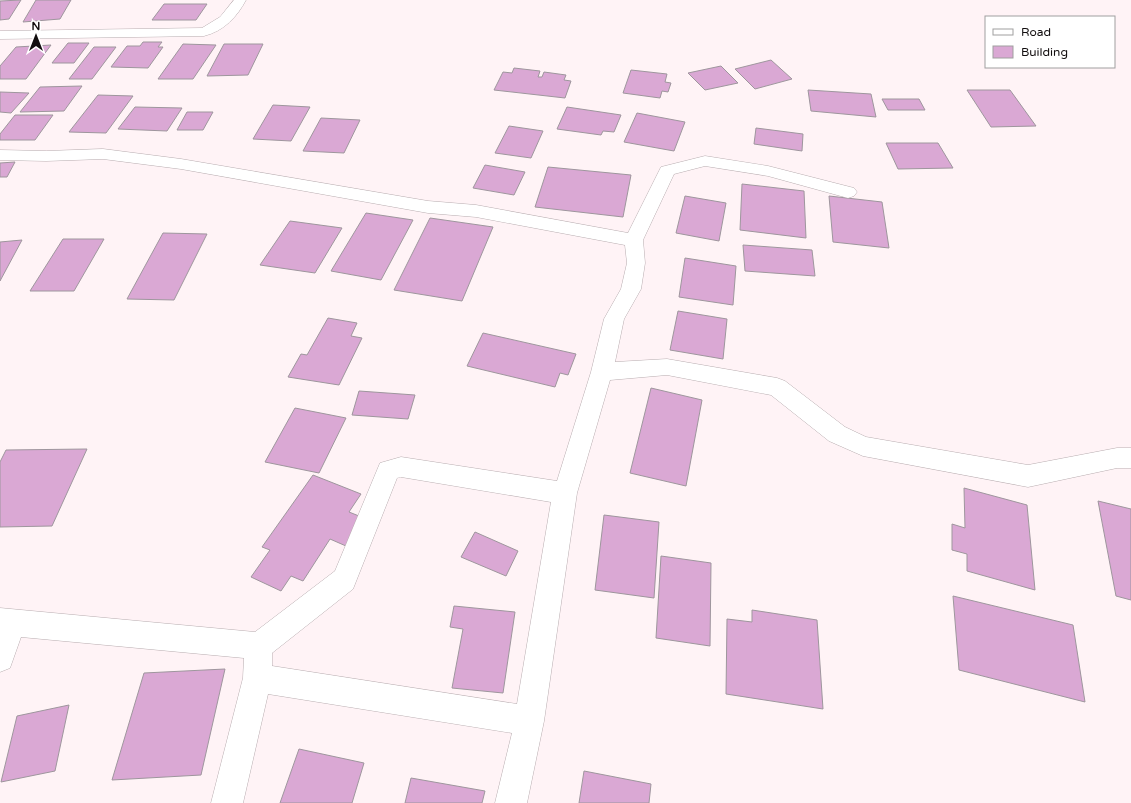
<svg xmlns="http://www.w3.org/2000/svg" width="1131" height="803" font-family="'Varela Round',sans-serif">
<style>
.building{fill:#daa8d4;stroke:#9e969d}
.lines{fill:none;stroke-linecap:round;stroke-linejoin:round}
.minor-casing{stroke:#b8adb0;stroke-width:1}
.minor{fill:#fff;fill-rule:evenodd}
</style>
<rect width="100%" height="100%" fill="#fff3f6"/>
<g class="building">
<polygon points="21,0 9,19 0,20 0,1"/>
<polygon points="36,0 71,0 60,19 23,22"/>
<polygon points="164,4 207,4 196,20 152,20"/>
<polygon points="143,42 162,42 158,47 163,47 148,68 111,67 127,46 140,46"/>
<polygon points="68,43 89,43 74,63 52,63"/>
<polygon points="183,44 216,45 193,79 158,79"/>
<polygon points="224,44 263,44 248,75 207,76"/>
<polygon points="51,45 26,79 0,79 0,66 16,47"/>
<polygon points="94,47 116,47 92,79 69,79"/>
<polygon points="771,60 792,79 755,89 735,69"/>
<polygon points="721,66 738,83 705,90 688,73"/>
<polygon points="514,68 540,71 538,77 542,77 544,72 566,75 564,80 571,81 565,98 494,90 503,72 512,73"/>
<polygon points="631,70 667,74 665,82 671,83 668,92 662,91 660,98 623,93"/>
<polygon points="82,86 64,111 20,112 40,87"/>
<polygon points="808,90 871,94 876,117 811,111"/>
<polygon points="967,90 1010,90 1036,126 991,127"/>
<polygon points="0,92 29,93 11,113 0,112"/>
<polygon points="98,95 133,96 106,133 69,132"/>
<polygon points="882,99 919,99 925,110 888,110"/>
<polygon points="273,105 310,107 291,141 253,139"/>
<polygon points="135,107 182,108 167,131 118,129"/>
<polygon points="567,107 621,115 614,132 603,131 601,135 557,129"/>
<polygon points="187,112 213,112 203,130 177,130"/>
<polygon points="637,113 685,122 674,151 624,142"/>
<polygon points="15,115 53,115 35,140 0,140 0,134"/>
<polygon points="321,118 360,120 344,153 303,151"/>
<polygon points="509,126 543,131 531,158 495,153"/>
<polygon points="756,128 803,134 802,151 754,144"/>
<polygon points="886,143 938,143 953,168 898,169"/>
<polygon points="15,162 7,177 0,177 0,163"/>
<polygon points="485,165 525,172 514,195 473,188"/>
<polygon points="548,167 631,175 623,217 535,207"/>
<polygon points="742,184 804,191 806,238 740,230"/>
<polygon points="685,196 726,203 719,241 676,233"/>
<polygon points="829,196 882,202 889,248 833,242"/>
<polygon points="366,213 413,220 381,280 331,271"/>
<polygon points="430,218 493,227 462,301 394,290"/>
<polygon points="290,221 342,228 315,273 260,265"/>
<polygon points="163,233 207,234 174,300 127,299"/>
<polygon points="63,239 104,239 74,291 30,291"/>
<polygon points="22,240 0,281 0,242"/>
<polygon points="743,245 812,250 815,276 745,271"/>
<polygon points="685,258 736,266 733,305 679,297"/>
<polygon points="678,311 727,319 723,359 670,350"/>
<polygon points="328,318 357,323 351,336 362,338 339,385 288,377 301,354 307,355"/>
<polygon points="483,333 576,354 568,375 560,373 555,387 467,366"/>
<polygon points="651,388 702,400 686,486 630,473"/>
<polygon points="359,391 415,395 408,419 352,415"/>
<polygon points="295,408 346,418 319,473 265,462"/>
<polygon points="87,449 52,526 0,527 0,462 6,450"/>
<polygon points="313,475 361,494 349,512 364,518 346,546 330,539 303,581 291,576 281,591 251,577 270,550 262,547"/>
<polygon points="964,488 1027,505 1035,590 967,571 967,554 952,550 952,524 965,528"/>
<polygon points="1098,501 1131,509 1131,600 1116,596"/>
<polygon points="604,515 659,522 654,598 595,590"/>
<polygon points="475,532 518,551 506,576 461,557"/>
<polygon points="661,556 711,563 710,646 656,638"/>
<polygon points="953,596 1073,625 1085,702 959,670"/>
<polygon points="454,606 515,612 503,693 452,688 463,629 450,627"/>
<polygon points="752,610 817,620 823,709 726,694 727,619 752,622"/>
<polygon points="225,669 201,775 112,780 144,673"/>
<polygon points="69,705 55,771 1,782 17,716"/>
<polygon points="299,749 364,763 352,803 280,803"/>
<polygon points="584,771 651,784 649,803 579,803"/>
<polygon points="411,778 485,791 482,803 405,803"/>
</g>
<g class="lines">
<g class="minor-casing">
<g id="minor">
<path d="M234,0H246C237,17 224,31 204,36L0,39V31L202,28L220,17Z"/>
<path d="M103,149L181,159L428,201L476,205L628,233L661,167L705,156L768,166L854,188L857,192L854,196L848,198L768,176L705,166L674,174L643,240L645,263L641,289L624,319L615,362L667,359L777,378L785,381L845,427L866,437L1028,465L1117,448H1131V468H1117L1028,487L863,456L829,441L771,395L667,375L610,380L577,493L544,721L527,803H495L512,733L268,694L243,803H211L243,678L244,658L21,637L10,668L0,672V608L255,632L335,571L380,463L401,457L557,481L591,372L604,319L621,289L627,263L625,245L476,217L428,213L181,169L103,159L46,161L0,160V150L46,151ZM401,477L551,502L517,704L272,666V653L353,589L397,478Z"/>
</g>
</g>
<use href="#minor" class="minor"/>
</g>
<rect x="985" y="16" width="130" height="52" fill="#ffffff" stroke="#a09f9f"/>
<rect x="993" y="29" width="20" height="6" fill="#ffffff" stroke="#a09f9f"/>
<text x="1021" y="36" font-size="12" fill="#120e0f">Road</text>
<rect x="993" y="46" width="20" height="12" fill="#daa8d4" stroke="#a09f9f"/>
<text x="1021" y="56" font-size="12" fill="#120e0f">Building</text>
<g transform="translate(36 36)" stroke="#ffffff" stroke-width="3" paint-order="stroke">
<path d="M0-3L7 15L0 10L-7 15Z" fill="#120e0f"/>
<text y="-6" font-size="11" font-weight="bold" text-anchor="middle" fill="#120e0f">N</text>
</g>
</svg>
